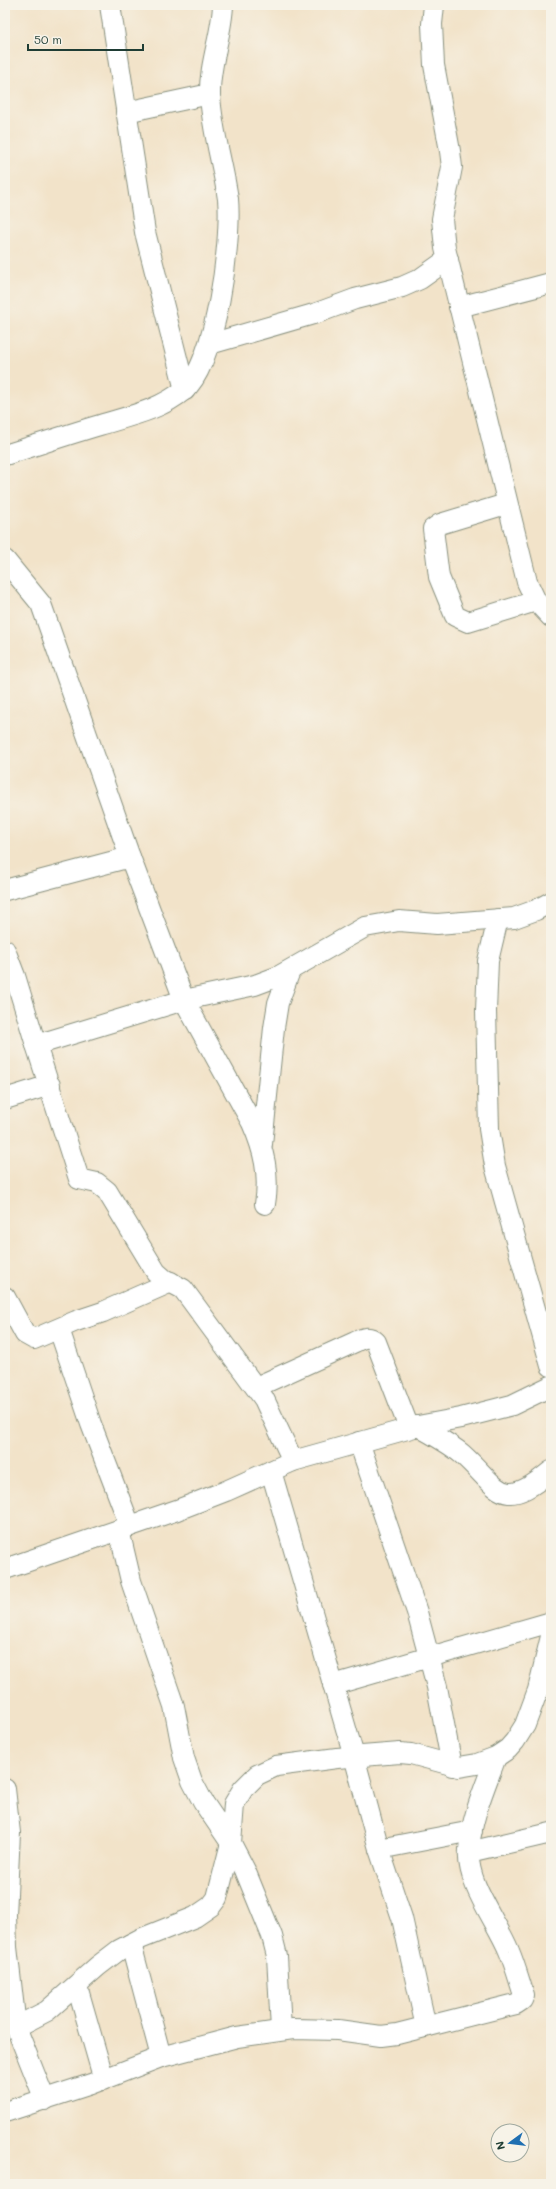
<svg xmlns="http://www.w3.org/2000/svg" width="556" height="2189" font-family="Mali,sans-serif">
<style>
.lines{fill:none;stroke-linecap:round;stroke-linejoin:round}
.minor-casing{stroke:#88907e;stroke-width:22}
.minor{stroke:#fff;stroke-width:20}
</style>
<rect width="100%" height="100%" fill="#f7f3e8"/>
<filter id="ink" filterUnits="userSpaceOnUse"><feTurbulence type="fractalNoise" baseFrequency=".025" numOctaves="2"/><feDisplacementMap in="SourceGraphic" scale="8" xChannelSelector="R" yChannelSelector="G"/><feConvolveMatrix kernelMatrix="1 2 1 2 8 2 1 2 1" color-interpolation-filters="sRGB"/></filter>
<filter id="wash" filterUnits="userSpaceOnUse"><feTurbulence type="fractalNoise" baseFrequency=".012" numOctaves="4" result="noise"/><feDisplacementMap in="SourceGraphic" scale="16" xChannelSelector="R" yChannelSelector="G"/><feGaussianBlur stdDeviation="0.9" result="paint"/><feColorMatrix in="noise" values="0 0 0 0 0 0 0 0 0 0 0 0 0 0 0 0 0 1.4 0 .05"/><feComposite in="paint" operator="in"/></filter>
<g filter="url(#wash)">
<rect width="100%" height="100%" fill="#f2e3c9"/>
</g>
<g filter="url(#ink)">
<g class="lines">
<g class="minor-casing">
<g id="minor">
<polyline points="110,5 145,232 185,390"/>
<polyline points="434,5 432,24 434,65 450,151 452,167 442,219 445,248 527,582 536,601 551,617"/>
<polyline points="126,112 210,94"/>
<polyline points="459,307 551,283"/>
<polyline points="210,344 317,313 355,299 402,287 420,279 448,259"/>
<path d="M5,455C37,445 69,434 100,425C129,416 160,410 184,390C216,364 232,240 228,199C223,164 212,131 210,95C209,64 222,35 223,5"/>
<polyline points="506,504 440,524 433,529 439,577 455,616 468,622 536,601"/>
<path d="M5,560L41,604L130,857L184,1000L252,1123C264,1150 270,1175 265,1204"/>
<polyline points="5,890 130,857"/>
<polyline points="498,919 488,961 486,1011 489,1129 495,1166 551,1366"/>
<polyline points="5,950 15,976 36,1045 184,1000 255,985 279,976 365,927 399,921 437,924 514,918 536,910 551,902"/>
<polyline points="36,1045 79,1179 97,1183 107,1191 156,1272 164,1279 183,1289 264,1399 293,1461"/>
<polyline points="5,1099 50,1085"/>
<polyline points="262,1144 274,1028 278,1003 290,971"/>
<polyline points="5,1297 25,1334 34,1339 76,1321 103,1312 171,1282"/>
<polyline points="59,1329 91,1424 130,1526"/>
<path d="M256,1387L355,1342C363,1338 369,1335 376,1342L409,1428"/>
<path d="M418,1426C433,1435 449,1443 462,1454C500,1488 500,1513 551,1471"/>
<polyline points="359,1442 417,1612 437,1687 452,1766"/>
<polyline points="271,1471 354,1756 379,1849 402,1918 426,2027"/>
<polyline points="119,1530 131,1581 174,1706 184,1758 192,1781 203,1802 231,1843 245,1870 272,1936 277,1956 281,2030"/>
<polyline points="5,1569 177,1510 226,1491 293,1461 418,1426 461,1418 512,1405 551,1386"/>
<polyline points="333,1685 551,1622"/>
<polyline points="5,1789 10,1833 6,1915 7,1947 16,2027 45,2100"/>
<polyline points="379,1849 472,1831"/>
<polyline points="469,1852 551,1833"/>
<polyline points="131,1944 161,2057"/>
<polyline points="77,1986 104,2080"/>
<polyline points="16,2027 47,2011 98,1966 119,1950 140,1939 195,1917 211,1906 217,1898 231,1843 234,1804 243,1789 257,1775 276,1766 337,1758 400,1753 411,1754 459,1767 477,1764 496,1757 508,1749 515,1741 525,1725 538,1690 551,1636"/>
<path d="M5,2112L91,2084L161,2057L237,2037L293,2029L338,2030L381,2036L397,2034L516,2004L522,2000L524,1995C519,1980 515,1965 509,1951C497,1921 466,1884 469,1850C471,1818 485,1787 496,1757"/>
</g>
</g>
<use href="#minor" class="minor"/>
</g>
</g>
<rect width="556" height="2189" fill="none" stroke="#f7f3e8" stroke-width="20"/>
<g transform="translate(510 2143) rotate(255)"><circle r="19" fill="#f7f3e8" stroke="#a1aaa0"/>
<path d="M0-3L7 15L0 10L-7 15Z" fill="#1f6fb2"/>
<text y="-6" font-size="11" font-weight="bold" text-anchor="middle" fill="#1f3d34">N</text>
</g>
<path d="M28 44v6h115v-6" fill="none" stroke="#1f3d34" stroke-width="2"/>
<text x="34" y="44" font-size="12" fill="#1f3d34" stroke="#f7f3e8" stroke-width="3" paint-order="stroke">50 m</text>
</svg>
